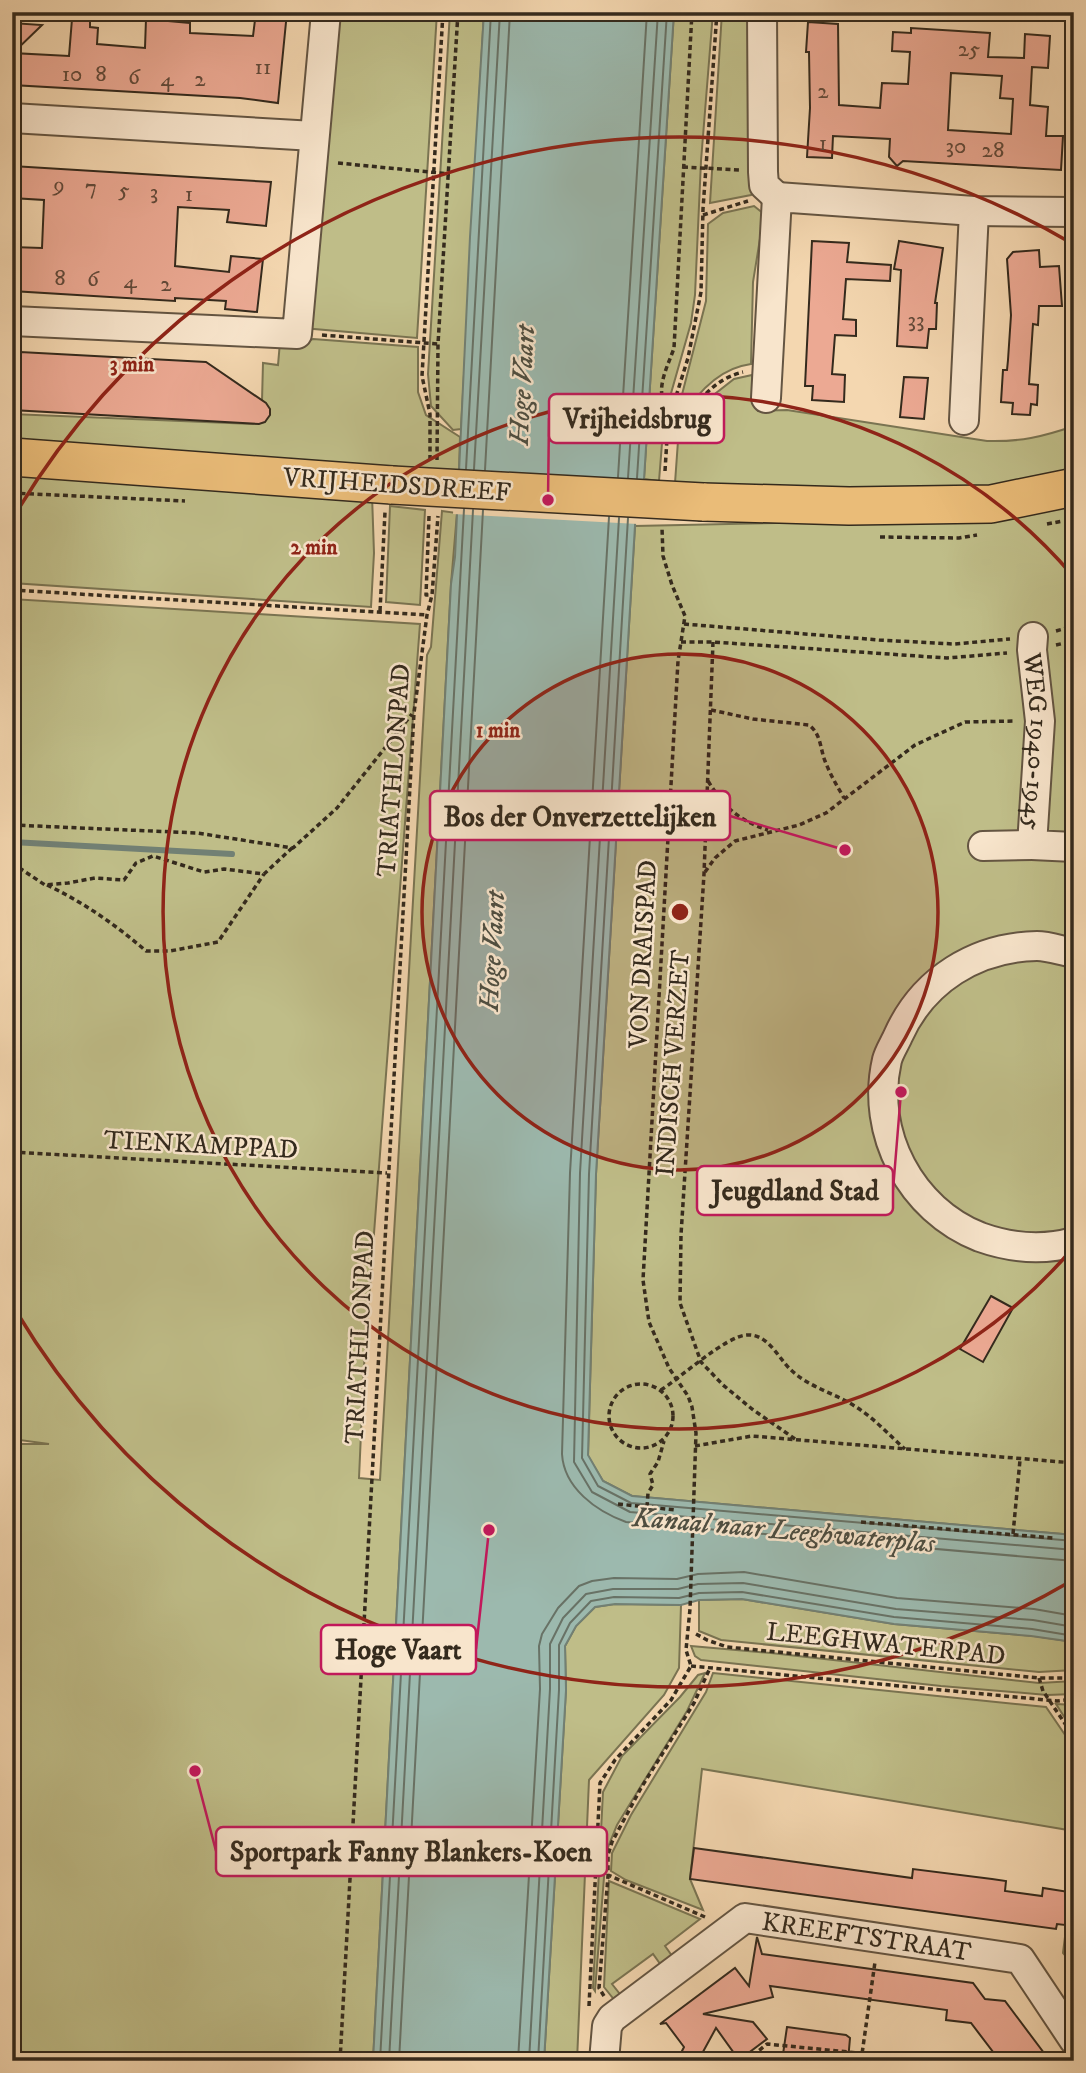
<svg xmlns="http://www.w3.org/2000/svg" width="1086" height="2073" font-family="'IM FELL DW Pica',serif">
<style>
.green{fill:#bfbd88;stroke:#7a7452;stroke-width:2}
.water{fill:#9cb9ae;stroke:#728074;stroke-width:2}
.pier{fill:#f4d7b0}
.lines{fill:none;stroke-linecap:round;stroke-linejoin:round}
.shore{stroke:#687266;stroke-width:2}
.stream{stroke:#728074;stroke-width:6}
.building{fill:#eca993;stroke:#342a1d;stroke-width:2;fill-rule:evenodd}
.minor-casing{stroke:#645542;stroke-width:32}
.major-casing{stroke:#342a1d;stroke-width:40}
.path{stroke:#342a1d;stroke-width:3.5;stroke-dasharray:5 3.5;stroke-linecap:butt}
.minor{stroke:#f8e5cc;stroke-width:28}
.major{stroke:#eabc78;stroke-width:37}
.major-bridge-casing{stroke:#342a1d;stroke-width:40;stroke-linecap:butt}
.major-bridge{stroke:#eabc78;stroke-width:37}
.ring{fill:none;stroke:#8f2418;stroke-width:3.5}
.labels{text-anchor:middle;stroke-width:5;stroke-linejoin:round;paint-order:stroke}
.number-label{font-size:23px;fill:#624a3a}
.street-label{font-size:26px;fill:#342a1d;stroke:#f8e5cc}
.water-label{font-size:28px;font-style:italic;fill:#4e4e41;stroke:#f8e5cc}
.centre{fill:#8f2418;stroke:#f8e5cc;stroke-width:3.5}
.ring-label{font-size:21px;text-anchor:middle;font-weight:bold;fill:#8f2418;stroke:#f8e5cc;stroke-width:5;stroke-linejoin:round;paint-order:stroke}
.leader{fill:none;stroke:#c2185b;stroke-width:2.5}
.callout-dot{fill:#c2185b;stroke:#f8e5cc;stroke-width:2.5}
.callout{fill:#f8e5cc;stroke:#c2185b;stroke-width:2.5}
.callout-label{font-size:28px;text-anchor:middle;font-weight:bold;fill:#342a1d}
</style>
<rect width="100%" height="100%" fill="#f4d7b0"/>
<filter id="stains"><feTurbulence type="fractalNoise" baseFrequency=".00286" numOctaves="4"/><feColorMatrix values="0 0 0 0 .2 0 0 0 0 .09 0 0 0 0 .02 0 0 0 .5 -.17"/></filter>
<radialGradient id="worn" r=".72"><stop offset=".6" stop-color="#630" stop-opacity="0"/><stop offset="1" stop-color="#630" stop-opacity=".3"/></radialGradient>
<g class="green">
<polygon points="335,12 437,12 417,338 303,328"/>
<polygon points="450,12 484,12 461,429 453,430 431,406 428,374"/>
<polygon points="674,12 713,12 701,161 695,295 691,323 664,418 659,481 644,479"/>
<polygon points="722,12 750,12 754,192 751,195 710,203"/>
<path d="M754,206L764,214L753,282L751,364C719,368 697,393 681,419L676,418L706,301L708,224L723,213Z"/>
<polygon points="313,339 418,347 418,392 426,415 460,437 459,471 170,454 12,441 12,414 253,424 265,422 270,410 262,401 263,363 278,365 280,342 299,344"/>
<path d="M752,375L758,411L787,410L987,441C1020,442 1042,437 1074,426V481L978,498L675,483L678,441L697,408L734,379Z"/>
<polygon points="12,474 372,495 374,553 371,607 12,583"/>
<polygon points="1074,498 1074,1535 632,1496 603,1481 588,1456 596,1174 635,526 776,523"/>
<polygon points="390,506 425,510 420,605 386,602"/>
<polygon points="442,511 457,513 451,584 373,2061 12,2061 12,1444 49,1444 12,1439 12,1175 21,1053 21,935 12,935 12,599 420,624 364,1366 359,1478 380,1480 427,655 431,647"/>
<polygon points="742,1599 894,1624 1034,1636 1074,1642 1074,1670 1039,1672 721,1640 699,1631 699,1600"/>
<polygon points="615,1604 681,1605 679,1668 664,1695 589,1780 577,2061 544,2061 566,1690 565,1646 576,1626 595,1607"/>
<polygon points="691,1646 771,1653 1039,1683 1074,1681 1074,1694 1047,1695 941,1686 701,1660 695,1656"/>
<polygon points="705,1673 687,1711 617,1825 606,1852 595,1991 593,1988 603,1792 622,1756 680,1697 698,1675"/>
<polygon points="713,1673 1046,1707 1074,1748 1074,1831 702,1769 690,1879 703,1910 626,1880 611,1871 612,1853 631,1815 706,1692"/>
<polygon points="1056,1704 1074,1705 1074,1732"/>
<polygon points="1074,1865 1074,1966 1063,1953"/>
<polygon points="609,1881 700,1919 665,1946 675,1960 663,1968 653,1954 612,1984 623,1998 616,2002 604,1987"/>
</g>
<polygon class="water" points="484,12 674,12 644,479 636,509 596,1174 588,1455 603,1481 632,1496 1074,1535 1074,1642 1031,1636 894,1624 742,1599 699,1600 681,1605 615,1604 595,1607 576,1626 565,1646 566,1690 544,2061 373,2061 451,584 455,557 470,237"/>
<polygon class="pier" points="455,474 639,510 638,524 453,514"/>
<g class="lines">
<g class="shore">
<polyline points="466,469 491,12"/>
<polyline points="474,469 500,12"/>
<polyline points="485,470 510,12"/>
<polyline points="618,477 647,12"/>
<polyline points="628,478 658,12"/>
<polyline points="637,478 667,12"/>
<path d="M609,517L570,1173L562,1454C564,1488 596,1511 626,1522L1074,1561"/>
<polyline points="619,518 580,1173 574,1462 592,1492 630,1512 1074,1550"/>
<polyline points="628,518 589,1174 582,1458 598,1486 631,1503 1074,1541"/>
<polyline points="380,2061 464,509"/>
<polyline points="389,2061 473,510"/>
<polyline points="399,2061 483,510"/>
<polyline points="518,2061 540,1689 539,1646 542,1634 558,1608 579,1586 592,1581 614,1578 677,1579 698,1574 744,1572 897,1598 1034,1609 1074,1616"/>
<polyline points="529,2061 550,1689 550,1644 563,1618 586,1594 613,1589 678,1589 698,1584 743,1583 896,1609 1033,1620 1074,1627"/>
<polyline points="538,2061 559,1690 559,1645 570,1623 591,1601 614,1597 679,1598 699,1593 742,1592 894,1617 1032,1629 1074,1636"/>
</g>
<polyline class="stream" points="12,842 232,854"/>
</g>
<g class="building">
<polygon points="256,12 287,12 278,103 240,98 12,85 12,23 42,25 13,53 69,56 72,19 78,14 90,15 90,27 98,28 97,44 145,48 146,19 190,23 190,33 253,36"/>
<path d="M808,22L838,24L839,105L880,108L882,83L908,84L910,52L892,51L893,32L911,33V28L990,33L988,57L1024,58L1025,34L1050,36L1048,68L1032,67L1030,105L1048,107L1046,136H1063L1061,170L903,161L897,166L889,157L890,139L833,136L832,158L807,157L810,108L809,52H806ZM951,73L1002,76L1000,98L1013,99L1011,134L948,130Z"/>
<polygon points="12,166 271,182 266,226 227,222 229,210 178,207 175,266 229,272 231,256 263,259 257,312 225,309 226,301 175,298 175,301 12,291 12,247 42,248 44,200 12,198"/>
<polygon points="812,241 849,243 847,262 891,265 890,281 846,279 843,319 856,320 856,336 835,335 832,374 845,375 844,402 812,400 813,386 805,386"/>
<polygon points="899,241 943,248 935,303 937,303 936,329 929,329 927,348 897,346 901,270 894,269"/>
<polygon points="1039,250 1040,267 1059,266 1062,306 1039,306 1038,325 1033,324 1029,384 1038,385 1037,405 1031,404 1030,415 1012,414 1013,403 1001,402 1003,370 1007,370 1008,360 1011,315 1007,259 1013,252"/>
<polygon points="20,352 206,362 266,403 270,409 270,415 265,422 259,424 12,410 12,386 18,387"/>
<polygon points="904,377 928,378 924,419 900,417"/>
<polygon points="991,1296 1013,1308 983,1362 960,1349"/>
<polygon points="694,1848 912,1878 913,1869 992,1879 1006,1881 1005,1891 1042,1896 1043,1888 1069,1892 1065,1925 1057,1924 1056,1929 690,1879"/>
<polygon points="757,1937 762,1954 973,1983 985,1999 1005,2001 1050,2061 1000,2061 971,2023 946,2020 947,2010 770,1986 773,1997 703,2014 753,2022 767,2039 739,2060 716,2028 698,2061 677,2061 684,2047 666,2023 660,2024 735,1968 749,1986"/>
<polygon points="787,2027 846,2035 850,2038 848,2061 782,2061"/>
</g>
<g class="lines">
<g class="minor-casing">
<g id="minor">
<polyline points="762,12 763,172 764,185 777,197"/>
<polyline points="12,118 314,136"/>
<polyline points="12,321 297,334 326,12"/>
<polyline points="766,398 777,197 974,211 1074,212"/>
<polyline points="964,420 974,211"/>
<path id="s1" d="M1033,637L1032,650L1040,721L1032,845L1074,847"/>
<polyline points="983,846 1032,845"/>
<path d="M1074,953C1062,951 1049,946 1037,946C976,947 923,980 898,1036C895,1043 889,1052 887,1060C870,1133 911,1210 980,1237C1011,1248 1042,1251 1074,1242"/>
<path id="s2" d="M604,2061L607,2026L612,2018L745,1918L1020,1959L1074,2040"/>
</g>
</g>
<g class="major-casing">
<g id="major">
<polyline points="12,457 392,485"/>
<polyline points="703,502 849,506 991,504 1074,487"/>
</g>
</g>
<g class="path">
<polyline points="338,163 450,174"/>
<polyline points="683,167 740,170"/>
<polyline points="703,215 748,201"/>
<polyline points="322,335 438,344"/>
<path d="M671,410C651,396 668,366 674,348L692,12"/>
<path d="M669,440C692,413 706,381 743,372"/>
<polyline points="430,460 430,414 422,376 443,12"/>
<polyline points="437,460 438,344 458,12"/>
<polyline points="665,471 668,422 688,358 701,292 703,209 717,12"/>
<polyline points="12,493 185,501"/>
<polyline points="429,516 426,595 432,595"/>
<polyline points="1047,524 1063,521"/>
<polyline points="880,537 959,538 977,535"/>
<polyline points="12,590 427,615"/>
<polyline points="380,611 385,512"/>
<polyline points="684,624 879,640 954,644 1010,639"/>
<polyline points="1056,631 1074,626"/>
<polyline points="681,642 713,642 947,658 1007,653"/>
<polyline points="713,642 704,874 681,1235 680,1303 701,1362 723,1385 752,1409 795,1439"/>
<polyline points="1056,645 1074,641"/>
<path d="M711,710L753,719L809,725C821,734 820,748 825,761C830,774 837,786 844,798"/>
<polyline points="1065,720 1074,720"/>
<path d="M708,781C725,808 738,820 768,830"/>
<polyline points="12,825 197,833 293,848 337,808 412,714"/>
<polyline points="12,863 45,885 68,883 95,878 124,880 136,863 153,856 204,872 224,869 264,874 292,848"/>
<polyline points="705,872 715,858 735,841 799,825 826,813 915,745 965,722 1015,721"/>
<path d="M47,885C83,902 116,925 146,951H170L218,942L264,874"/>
<polyline points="12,1152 387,1173"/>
<circle cx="641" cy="1416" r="32"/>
<path d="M661,1390C680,1378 725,1337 746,1335C768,1333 778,1358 791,1370C810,1388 835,1393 856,1407C874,1418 890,1436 905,1449"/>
<polyline points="695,1446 752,1436 1074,1463"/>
<polyline points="618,1504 676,1510"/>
<polyline points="647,1507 648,1493 653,1485 650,1474 658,1462 664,1441"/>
<polyline points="861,1522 1053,1538"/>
<polyline points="1013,1534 1020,1460"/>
<polyline points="696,1634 707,1640 727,1647 1039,1678 1074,1678"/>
<polyline points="691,1666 1057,1701 1074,1699"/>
<polyline points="1039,1678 1043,1691 1074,1737"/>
<polyline points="705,1917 608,1875 608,1855 612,1842 641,1788 694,1703 710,1668"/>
<polyline points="604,1996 599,1988 608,1876"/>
<polyline points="589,2006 600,1783 615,1760 671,1700 691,1666 686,1650 690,1609 696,1433 692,1407 688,1396 669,1368 649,1322 643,1280 678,661 685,616 672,585 663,556 662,528"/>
<polyline points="340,2061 414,713 427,615 432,595 438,516"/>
<polyline points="746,2061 767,2044 940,2061"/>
<polyline points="861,2061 875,1962"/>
</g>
<use href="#minor" class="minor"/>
<use href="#major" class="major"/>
<g class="major-bridge-casing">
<polyline id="major-bridge" points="392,485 703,502"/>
</g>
<use href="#major-bridge" class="major-bridge"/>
</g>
<circle cx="680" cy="912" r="258" fill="#8f2418" fill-opacity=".12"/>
<g class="ring">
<circle cx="680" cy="912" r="258"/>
<path d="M1073 1248A517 517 0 1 1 1073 576"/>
<path d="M1073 1580A775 775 0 0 1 16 1311M16 513A775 775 0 0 1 1073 244"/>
</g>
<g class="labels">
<g class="number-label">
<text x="969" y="56">25</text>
<text x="263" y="74">11</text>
<text x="72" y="81">10</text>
<text x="101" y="81">8</text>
<text x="134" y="84">6</text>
<text x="167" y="86">4</text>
<text x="200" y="86">2</text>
<text x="823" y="98">2</text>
<text x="823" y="150">1</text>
<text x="956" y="153">30</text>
<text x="993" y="157">28</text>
<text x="59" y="192">9</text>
<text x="91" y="194">7</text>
<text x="124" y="197">5</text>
<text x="154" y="199">3</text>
<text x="189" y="201">1</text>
<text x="60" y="285">8</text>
<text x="93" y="286">6</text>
<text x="130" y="288">4</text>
<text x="166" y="291">2</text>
<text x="916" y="327">33</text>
</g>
<g class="street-label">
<text transform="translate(397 484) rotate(4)" y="9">VRIJHEIDSDREEF</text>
<text dy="9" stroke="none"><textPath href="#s1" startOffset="105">WEG 1940-1945</textPath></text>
<text transform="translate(393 770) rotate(-86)" y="9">TRIATHLONPAD</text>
<text transform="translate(642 954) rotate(-87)" y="9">VON DRAISPAD</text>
<text transform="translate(672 1063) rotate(-86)" y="9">INDISCH VERZET</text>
<text transform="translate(201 1144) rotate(3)" y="9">TIENKAMPPAD</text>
<text transform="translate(359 1337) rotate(-87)" y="9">TRIATHLONPAD</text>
<text transform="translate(886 1643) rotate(6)" y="9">LEEGHWATERPAD</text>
<text dy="9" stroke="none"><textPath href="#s2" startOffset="334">KREEFTSTRAAT</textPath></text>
</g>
<g class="water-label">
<text transform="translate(521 385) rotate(-87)" y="10">Hoge Vaart</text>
<text transform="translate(491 951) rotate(-87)" y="10">Hoge Vaart</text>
<text transform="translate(784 1529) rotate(5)" y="10">Kanaal naar Leeghwaterplas</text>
</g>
</g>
<circle cx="680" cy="912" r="10" class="centre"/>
<g class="ring-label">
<text x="132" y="371">3 min</text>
<text x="314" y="554">2 min</text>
<text x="498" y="737">1 min</text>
</g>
<path class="leader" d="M548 500L549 418M845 850L730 816M901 1092L893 1190M489 1530L476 1649M195 1771L216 1851"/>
<g class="callout-dot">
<circle cx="548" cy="500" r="7"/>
<circle cx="845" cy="850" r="7"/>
<circle cx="901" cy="1092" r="7"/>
<circle cx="489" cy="1530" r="7"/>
<circle cx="195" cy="1771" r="7"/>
</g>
<g class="callout">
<rect x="549" y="394" width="175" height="49" rx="7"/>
<rect x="430" y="791" width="300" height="49" rx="7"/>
<rect x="697" y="1166" width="196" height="49" rx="7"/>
<rect x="321" y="1625" width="155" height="49" rx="7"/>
<rect x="216" y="1827" width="391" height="49" rx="7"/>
</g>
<g class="callout-label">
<text x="637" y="428">Vrijheidsbrug</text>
<text x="580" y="826">Bos der Onverzettelijken</text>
<text x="795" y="1200">Jeugdland Stad</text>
<text x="398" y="1659">Hoge Vaart</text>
<text x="411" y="1861">Sportpark Fanny Blankers-Koen</text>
</g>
<rect width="1086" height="2073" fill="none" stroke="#f4d7b0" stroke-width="42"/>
<rect x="14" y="14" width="1058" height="2045" fill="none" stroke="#342a1d" stroke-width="3.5"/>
<rect x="21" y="21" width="1044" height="2031" fill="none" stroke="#342a1d" stroke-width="2"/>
<rect width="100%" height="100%" filter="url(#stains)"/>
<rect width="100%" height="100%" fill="url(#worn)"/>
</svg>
